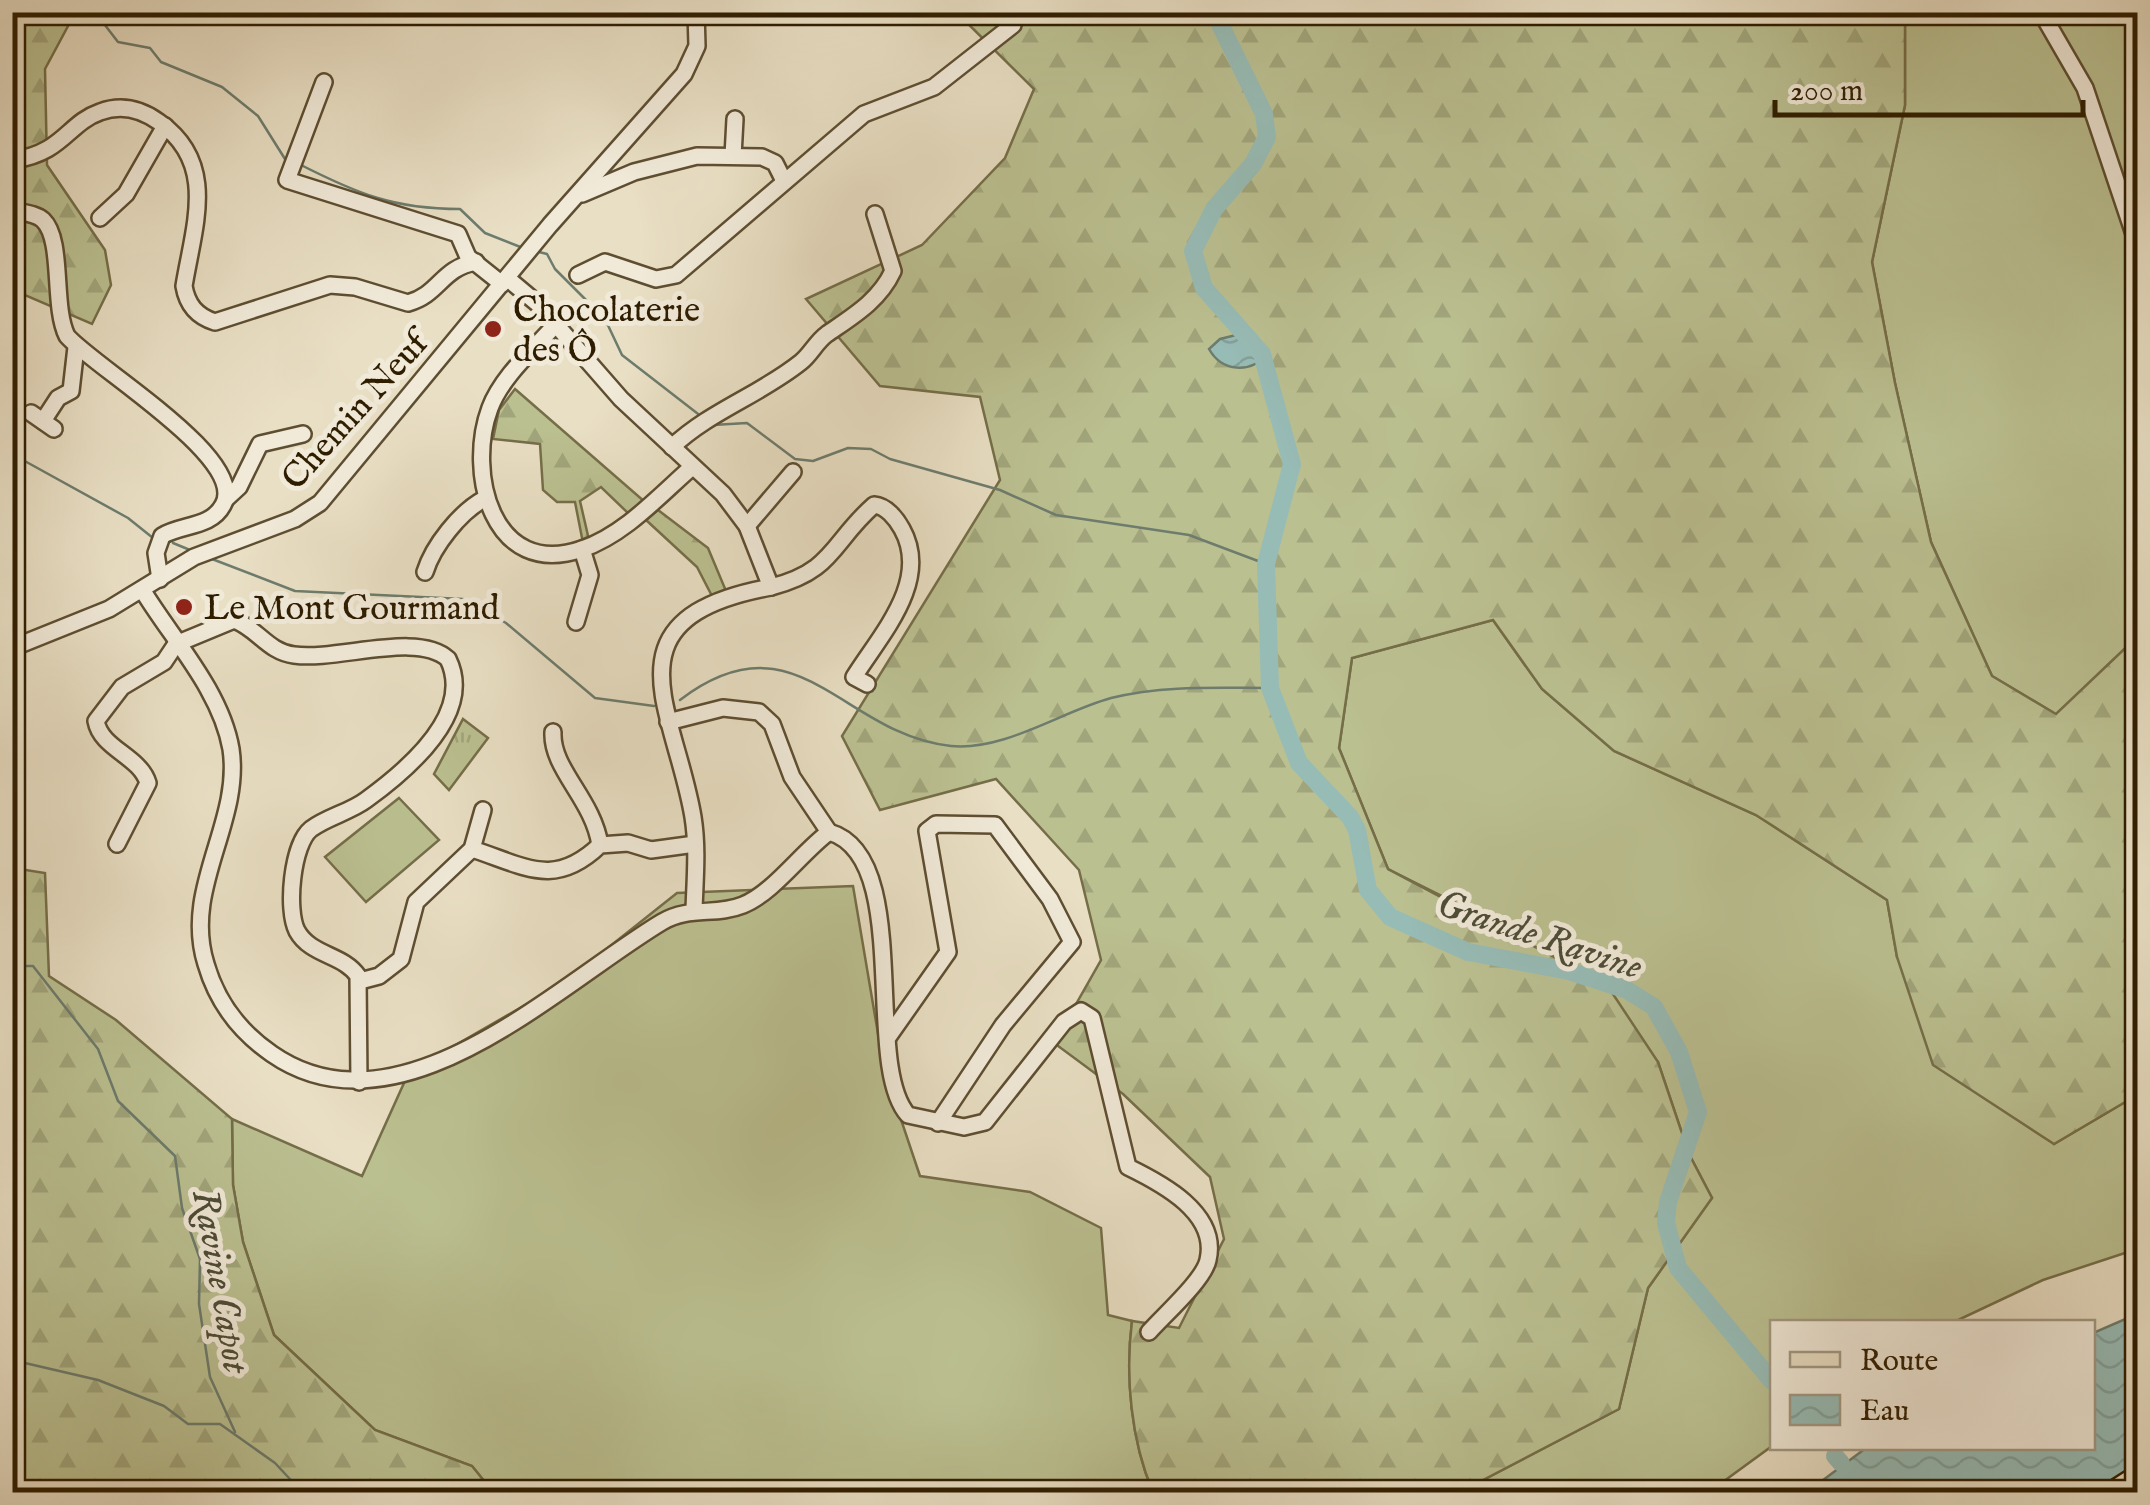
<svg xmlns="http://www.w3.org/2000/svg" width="2150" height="1505" font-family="'IM FELL English',serif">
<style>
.grass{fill:#bbc091;stroke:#756e48;stroke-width:2.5}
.forest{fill:url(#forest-firs);stroke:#756e48;stroke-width:2.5}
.park{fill:url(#park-tufts);stroke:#756e48;stroke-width:2.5}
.water{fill:url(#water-waves);stroke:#6d7c6d;stroke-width:2.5}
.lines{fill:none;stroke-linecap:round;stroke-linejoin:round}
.stream{stroke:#6d7c6d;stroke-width:2.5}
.river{stroke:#97bcb6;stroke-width:18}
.minor-casing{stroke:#5e4e31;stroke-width:20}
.major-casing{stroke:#2f1d00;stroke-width:25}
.minor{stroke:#f1ead9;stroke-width:15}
.major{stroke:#e9dfc4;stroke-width:20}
.poi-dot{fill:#8f2418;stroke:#f1ead9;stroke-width:4}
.labels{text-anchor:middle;stroke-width:10;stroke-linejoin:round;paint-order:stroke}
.poi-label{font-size:35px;fill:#2f1d00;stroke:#f1ead9;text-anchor:start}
.street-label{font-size:35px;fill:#2f1d00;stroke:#f1ead9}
.water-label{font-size:38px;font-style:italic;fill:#4e4d37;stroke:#f1ead9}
</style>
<defs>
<pattern id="forest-firs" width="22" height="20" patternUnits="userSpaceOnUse" patternTransform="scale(2.5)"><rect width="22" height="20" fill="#bbc091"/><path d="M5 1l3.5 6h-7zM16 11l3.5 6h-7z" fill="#a1a57b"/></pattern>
<pattern id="park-tufts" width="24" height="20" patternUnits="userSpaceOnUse" patternTransform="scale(2.5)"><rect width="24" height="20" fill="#bbc091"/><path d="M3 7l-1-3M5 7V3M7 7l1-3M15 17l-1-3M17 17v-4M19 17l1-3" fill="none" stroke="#a1a57b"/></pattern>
<pattern id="water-waves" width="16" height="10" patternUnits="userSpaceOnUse" patternTransform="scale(2.5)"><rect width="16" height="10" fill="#97bcb6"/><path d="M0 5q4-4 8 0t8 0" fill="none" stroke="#82a19b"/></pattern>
</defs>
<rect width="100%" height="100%" fill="#e9dfc4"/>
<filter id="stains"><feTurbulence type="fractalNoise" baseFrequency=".002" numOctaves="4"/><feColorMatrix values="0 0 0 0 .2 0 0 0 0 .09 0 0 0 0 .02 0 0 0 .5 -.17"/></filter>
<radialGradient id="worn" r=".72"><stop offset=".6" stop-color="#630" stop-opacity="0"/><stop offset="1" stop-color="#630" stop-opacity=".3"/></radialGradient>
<g class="grass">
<polygon points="1905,13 2137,13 2137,637 2057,715 1992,676 1931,542 1895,383 1872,262 1905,105"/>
<polygon points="1493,620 1542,689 1614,751 1756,815 1887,900 1897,957 2054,1144 2137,1095 2137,1249 2043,1280 1954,1322 1772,1322 1772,1446 1709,1492 1460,1492 1619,1409 1648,1288 1712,1198 1689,1154 1658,1062 1522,936 1388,869 1339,748 1352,658"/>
<polygon points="399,798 439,840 366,902 325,857"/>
<path d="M853,886L884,1069L920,1176L1030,1192L1101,1228L1108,1315L1132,1321C1125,1376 1131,1441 1153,1492H493L472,1466L375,1430L274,1335L243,1242L233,1185L232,1119L362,1176L409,1072L565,982L677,893Z"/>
</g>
<g class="forest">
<polygon points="12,13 75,13 45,69 47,165 105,250 111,285 92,324 13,290"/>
<path d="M957,13H1905V105L1872,262L1895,383L1931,542L1992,676L2056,714L2137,637V1095L2054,1144L1933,1065L1897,957L1887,900L1756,815L1614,751L1542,689L1493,620L1352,658L1339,748L1388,869L1607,985L1658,1062L1689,1154L1712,1198L1648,1288L1619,1409L1460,1492H1153C1131,1441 1125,1376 1132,1321L1179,1328L1224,1239L1210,1177L1123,1094L1054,1043L1101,960L1079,870L996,779L880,810L842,736L1000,480L980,397L880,386L806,299L922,245L1005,158L1034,89Z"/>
<polygon points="515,389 645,502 630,515 601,487 580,501 589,540 583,543 575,502 557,502 543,490 540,444 493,439 499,410"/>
<polygon points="658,510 708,548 726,591 712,596 697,567 646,520"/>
<polygon points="13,868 45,873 49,976 116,1020 232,1119 233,1185 243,1242 274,1335 375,1430 472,1466 493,1492 13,1492"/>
</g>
<polygon class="park" points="463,719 488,738 449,790 434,774"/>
<g class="water">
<path d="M1236,335L1259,342L1268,354C1250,374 1222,372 1209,349L1220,339Z"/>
<polygon points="2137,1314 2137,1492 1807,1492 1866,1448 2092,1448 2093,1333"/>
</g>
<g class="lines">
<g class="stream">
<polyline points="98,16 118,42 150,48 161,62 222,87 258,116 285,159"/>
<path d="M299,164C358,194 394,209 460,209L485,233L523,248"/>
<polyline points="535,251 547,254 555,269 605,319 622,355 702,417"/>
<polyline points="713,425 747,423 795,459 813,461 848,448 871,449 890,459 1000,490 1056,515 1189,535 1266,564"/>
<polyline points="12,454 128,518 153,538"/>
<polyline points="173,543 190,550"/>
<polyline points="212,559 295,591 463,599 506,623 595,698 654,706"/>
<path d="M680,700C797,611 842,735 951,746C1005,751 1060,712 1111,698C1163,685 1217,688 1270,688"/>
<polyline points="12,966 33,966 98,1049 118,1101 175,1156 182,1208 200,1259 199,1304 210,1377 235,1432"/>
<polyline points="12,1360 98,1380 164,1406 188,1424 220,1424 275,1463 302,1492"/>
</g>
<g class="river">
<polyline points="1214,12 1264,114 1267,137 1253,164 1214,209 1193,251 1204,288 1262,354 1292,464 1266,564 1270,688 1299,763 1350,817 1357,830 1368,890 1390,917 1468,952 1569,971 1627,990 1654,1007 1679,1052 1698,1112 1668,1202 1666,1223 1678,1268 1772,1381"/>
<polyline points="1835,1456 1841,1463"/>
</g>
<g class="minor-casing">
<g id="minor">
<polyline points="2041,12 2085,88 2138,246"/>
<polyline points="324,82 287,180 458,234 468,257 502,284"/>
<polyline points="733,156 735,119"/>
<path d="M14,160C63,153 68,123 100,112C121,104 141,109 159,122C218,163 194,225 184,286C187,304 196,316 215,322L330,285L355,287L408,303C440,294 441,268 476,262"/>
<polyline points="582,194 634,172 697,156 762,157 775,163 784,181"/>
<path d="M12,210C22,213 35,213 43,220C64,240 52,306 67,336C95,368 249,459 223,505C211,528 181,524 162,536L156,553L160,579"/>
<polyline points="100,218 126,194 165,126"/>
<polyline points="578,275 605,262 656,279 676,275 864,114 934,87 1013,25"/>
<path d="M507,278L538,304L621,399L723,494L747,526L771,587C601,618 675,709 693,817C698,848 695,879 694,910"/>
<path d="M556,324C534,349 502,376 490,408C466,472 492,580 582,549C624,535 659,496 692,467"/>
<polyline points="31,413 54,429"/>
<polyline points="43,421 58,398 71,391 76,347"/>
<path d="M672,447C710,411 760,395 801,362C811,354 816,342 827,334C853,316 879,301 893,271L875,214"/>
<polyline points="226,499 239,487 260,444 303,434"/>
<polyline points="747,526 793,472"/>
<path d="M425,572C433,546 460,512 484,499"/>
<path d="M771,587C834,571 831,543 874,505C886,506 896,518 902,529C931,581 881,634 854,677L867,684"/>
<path d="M143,591C173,640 221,691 231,749C242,823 182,888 206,964C217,1002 240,1032 272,1054C399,1142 557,985 662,922C689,906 716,916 743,905C773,893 801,853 829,832"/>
<polyline points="576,622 590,575 582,549"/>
<polyline points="12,648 109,609 194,557 295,519 320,503 550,225 684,74 697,46 696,12"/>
<polyline points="668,722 723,708 759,712 772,724 792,777 829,832"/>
<path d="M553,732C551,769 593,799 600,845"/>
<path d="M829,832C914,856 862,1064 908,1115L964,1127L985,1122L1064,1022L1081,1011L1092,1018L1128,1167C1161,1183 1219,1213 1208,1260C1204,1280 1163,1316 1149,1332"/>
<path d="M117,844L148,783C140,756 101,749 96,721L122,687L164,662L176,644L234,620C257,628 268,652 294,655C338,661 418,631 448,659C475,714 406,771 366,800C350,812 327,817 311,829C292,844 286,910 297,931C311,956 343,954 358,976L359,1082"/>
<path d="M472,849C525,866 554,889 600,845L628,843L651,850L695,844"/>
<polyline points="360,981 379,976 401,959 416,902 472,849 483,810"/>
<polyline points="889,1036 948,952 927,831 936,824 995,825 1050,899 1072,942 1003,1025 938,1123"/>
</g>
</g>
<g class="major-casing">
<polyline id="major" points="2113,1492 2138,1476"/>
</g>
<use href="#minor" class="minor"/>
<use href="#major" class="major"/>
</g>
<g class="poi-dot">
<circle cx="493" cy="329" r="10"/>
<circle cx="184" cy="607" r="10"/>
</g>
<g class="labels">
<g class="poi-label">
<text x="513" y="321">Chocolaterie<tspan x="513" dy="40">des Ô</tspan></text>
<text x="204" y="619">Le Mont Gourmand</text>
</g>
<g class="street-label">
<text transform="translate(354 410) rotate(-48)" y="12">Chemin Neuf</text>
</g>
<g class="water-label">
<text transform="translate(1540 934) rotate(18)" y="13">Grande Ravine</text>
<text transform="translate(222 1281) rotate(80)" y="13">Ravine Capot</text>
</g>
</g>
<rect width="2150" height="1505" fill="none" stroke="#e9dfc4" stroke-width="50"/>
<rect x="15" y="15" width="2120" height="1475" fill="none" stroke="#2f1d00" stroke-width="5"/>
<rect x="25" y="25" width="2100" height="1455" fill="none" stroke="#2f1d00" stroke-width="2.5"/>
<rect x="1770" y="1320" width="325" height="130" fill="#f1ead9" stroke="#a39882" stroke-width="2.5"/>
<rect x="1790" y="1352" width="50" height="15" fill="#e9dfc4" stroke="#a39882" stroke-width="2.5"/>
<text x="1860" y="1370" font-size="30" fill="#2f1d00">Route</text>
<rect x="1790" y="1395" width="50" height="30" fill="url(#water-waves)" stroke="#a39882" stroke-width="2.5"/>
<text x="1860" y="1420" font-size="30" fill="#2f1d00">Eau</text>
<path d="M1775 100v15h308v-15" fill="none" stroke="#2f1d00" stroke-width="5"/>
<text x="1790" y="100" font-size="30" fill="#2f1d00" stroke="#f1ead9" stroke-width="8" paint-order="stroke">200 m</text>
<rect width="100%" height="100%" filter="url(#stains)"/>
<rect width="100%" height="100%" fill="url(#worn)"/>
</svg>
